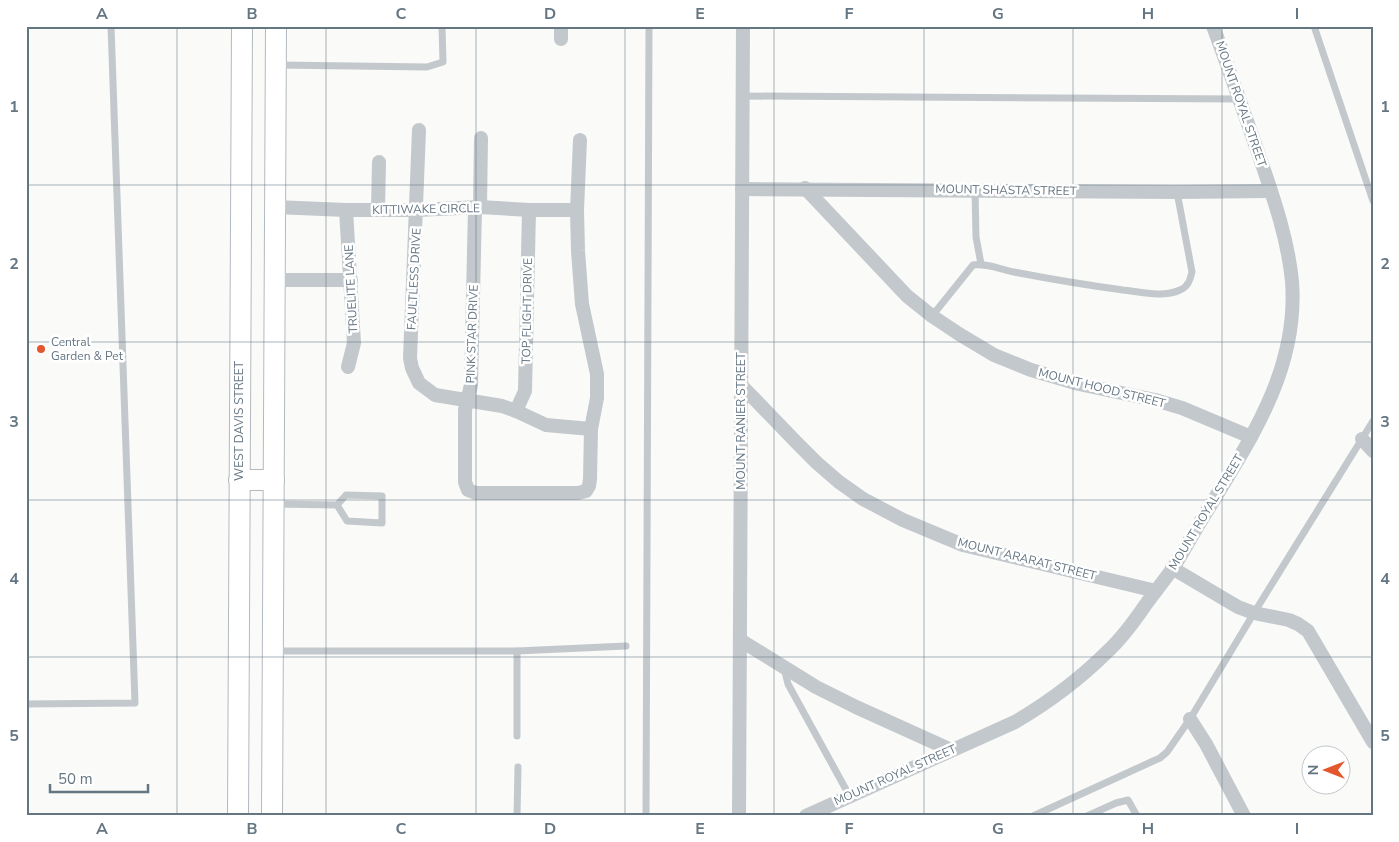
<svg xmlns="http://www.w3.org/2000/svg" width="1399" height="842" font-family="'Nunito Sans',sans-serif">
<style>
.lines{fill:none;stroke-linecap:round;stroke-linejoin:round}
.secondary-casing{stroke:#b3babf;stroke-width:22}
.service{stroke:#c3c8cc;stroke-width:7}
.minor{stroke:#c3c8cc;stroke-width:14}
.secondary{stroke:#fff;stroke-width:20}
.grid{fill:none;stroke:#657683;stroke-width:1;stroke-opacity:0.55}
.poi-dot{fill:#e4572e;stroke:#fff;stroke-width:2}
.labels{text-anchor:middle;stroke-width:5;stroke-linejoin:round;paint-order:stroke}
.street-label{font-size:12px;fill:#657683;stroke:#fff}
.poi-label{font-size:12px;fill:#657683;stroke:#fff;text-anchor:start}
.neatline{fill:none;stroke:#657683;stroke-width:2}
.grid-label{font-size:16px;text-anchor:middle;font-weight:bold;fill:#657683}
</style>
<rect width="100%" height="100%" fill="#fafaf8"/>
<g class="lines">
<g class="secondary-casing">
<g id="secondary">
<polyline points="239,480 274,480"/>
<polyline points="238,816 242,26"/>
<polyline points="272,816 276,26"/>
</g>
</g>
<g class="service">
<polyline points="1314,26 1373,201"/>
<polyline points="278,65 427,67 443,62 442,26"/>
<polyline points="742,96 1240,99"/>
<polyline points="975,190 976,237 981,264"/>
<path d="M932,316L973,265C986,263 1000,269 1014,272C1050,279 1086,285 1123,290C1141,292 1163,298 1180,290C1188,287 1190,280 1192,272L1177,192"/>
<polyline points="274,504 337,505 347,521 382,523 382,496 346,495 337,505"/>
<polyline points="275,651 517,651 626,646"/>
<polyline points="517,651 517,736"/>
<polyline points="784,668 788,684 849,795"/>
<polyline points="26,704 135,703 111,26"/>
<polyline points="517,816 518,767"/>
<polyline points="646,816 649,26"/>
<polyline points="1033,816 1151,762 1160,758 1167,752 1190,719 1254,613 1373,421"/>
<polyline points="1087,816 1116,803 1128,800 1137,816"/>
</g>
<g class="minor">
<polyline points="561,26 561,39"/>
<polyline points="419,130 410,358 412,368 419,383 435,395 502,406 516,411 546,425 591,429"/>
<polyline points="805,188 907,296 932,316 959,334 994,355 1031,370 1079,384 1155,400 1182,408 1251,437"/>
<polyline points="742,189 1177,192 1271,191"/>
<polyline points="275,207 346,210 417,210 480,207 529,210 577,210"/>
<polyline points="480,207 481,138"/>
<polyline points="475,208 471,385 465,410 465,482 468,490 476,493 578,493 586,491 589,486 590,479 591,429 597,398 597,374 582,304 578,251 577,210 580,140"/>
<polyline points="346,210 354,343 348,367"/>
<polyline points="378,210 379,162"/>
<polyline points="274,280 351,280"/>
<polyline points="741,385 797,443 817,463 839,482 863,499 903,520 963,545 1156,591"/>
<polyline points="516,411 525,391 529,210"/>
<polyline points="1362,439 1373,451"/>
<polyline points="1172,568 1238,607 1254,613 1289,620 1298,624 1308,631 1373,742"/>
<polyline points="740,640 816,687 856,707 951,750"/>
<polyline points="1190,719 1206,744 1244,816"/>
<polyline points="739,816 743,26"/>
<path d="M806,816L1015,722C1049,702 1080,679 1108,651C1122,638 1133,623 1144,607C1153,594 1164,581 1173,568C1184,551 1193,533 1204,516C1248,443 1299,371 1292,281C1288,241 1275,202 1262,164C1246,118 1230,72 1213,26"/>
</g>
<use href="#secondary" class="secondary"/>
</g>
<path class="grid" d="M177,26V816M326,26V816M476,26V816M625,26V816M774,26V816M924,26V816M1073,26V816M1222,26V816M26,185H1373M26,342H1373M26,500H1373M26,657H1373"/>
<circle class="poi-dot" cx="41" cy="349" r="5"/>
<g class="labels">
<g class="street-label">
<text transform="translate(1241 104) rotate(71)" y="4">MOUNT ROYAL STREET</text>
<text transform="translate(1006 190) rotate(1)" y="4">MOUNT SHASTA STREET</text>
<text transform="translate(426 209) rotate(-1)" y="4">KITTIWAKE CIRCLE</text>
<text transform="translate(414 279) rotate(-87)" y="4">FAULTLESS DRIVE</text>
<text transform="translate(351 289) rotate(-93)" y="4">TRUELITE LANE</text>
<text transform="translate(527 311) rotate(-89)" y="4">TOP FLIGHT DRIVE</text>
<text transform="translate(472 334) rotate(-88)" y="4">PINK STAR DRIVE</text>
<text transform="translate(1102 388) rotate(14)" y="4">MOUNT HOOD STREET</text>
<text transform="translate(239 421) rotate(-90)" y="4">WEST DAVIS STREET</text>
<text transform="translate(741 421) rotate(-90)" y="4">MOUNT RANIER STREET</text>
<text transform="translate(1206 512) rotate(-59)" y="4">MOUNT ROYAL STREET</text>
<text transform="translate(1027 559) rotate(14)" y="4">MOUNT ARARAT STREET</text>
<text transform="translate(895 775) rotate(-24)" y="4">MOUNT ROYAL STREET</text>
</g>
<g class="poi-label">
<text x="51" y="346">Central<tspan x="51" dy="14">Garden &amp; Pet</tspan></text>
</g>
</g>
<rect width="1399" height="842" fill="none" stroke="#ffffff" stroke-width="55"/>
<g transform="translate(1326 770) rotate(270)"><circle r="24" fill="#ffffff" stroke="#c1c8cd"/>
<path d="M0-4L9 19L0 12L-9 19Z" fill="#e4572e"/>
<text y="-8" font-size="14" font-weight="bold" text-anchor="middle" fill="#657683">N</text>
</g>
<path d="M50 784v8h98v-8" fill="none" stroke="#657683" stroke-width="2.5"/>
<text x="58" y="784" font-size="15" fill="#657683" stroke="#ffffff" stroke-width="4" paint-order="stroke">50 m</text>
<rect x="28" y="28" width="1344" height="786" class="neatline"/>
<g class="grid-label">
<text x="102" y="19">A</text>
<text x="252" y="19">B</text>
<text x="401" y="19">C</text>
<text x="550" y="19">D</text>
<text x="700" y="19">E</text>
<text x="849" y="19">F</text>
<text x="998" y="19">G</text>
<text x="1148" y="19">H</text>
<text x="1297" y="19">I</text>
<text x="14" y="112">1</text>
<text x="1385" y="112">1</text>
<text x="14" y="269">2</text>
<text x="1385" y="269">2</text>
<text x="14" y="427">3</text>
<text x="1385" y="427">3</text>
<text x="14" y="584">4</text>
<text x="1385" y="584">4</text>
<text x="14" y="741">5</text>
<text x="1385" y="741">5</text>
<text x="102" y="834">A</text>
<text x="252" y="834">B</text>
<text x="401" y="834">C</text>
<text x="550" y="834">D</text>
<text x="700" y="834">E</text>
<text x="849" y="834">F</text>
<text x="998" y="834">G</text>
<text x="1148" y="834">H</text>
<text x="1297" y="834">I</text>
</g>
</svg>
